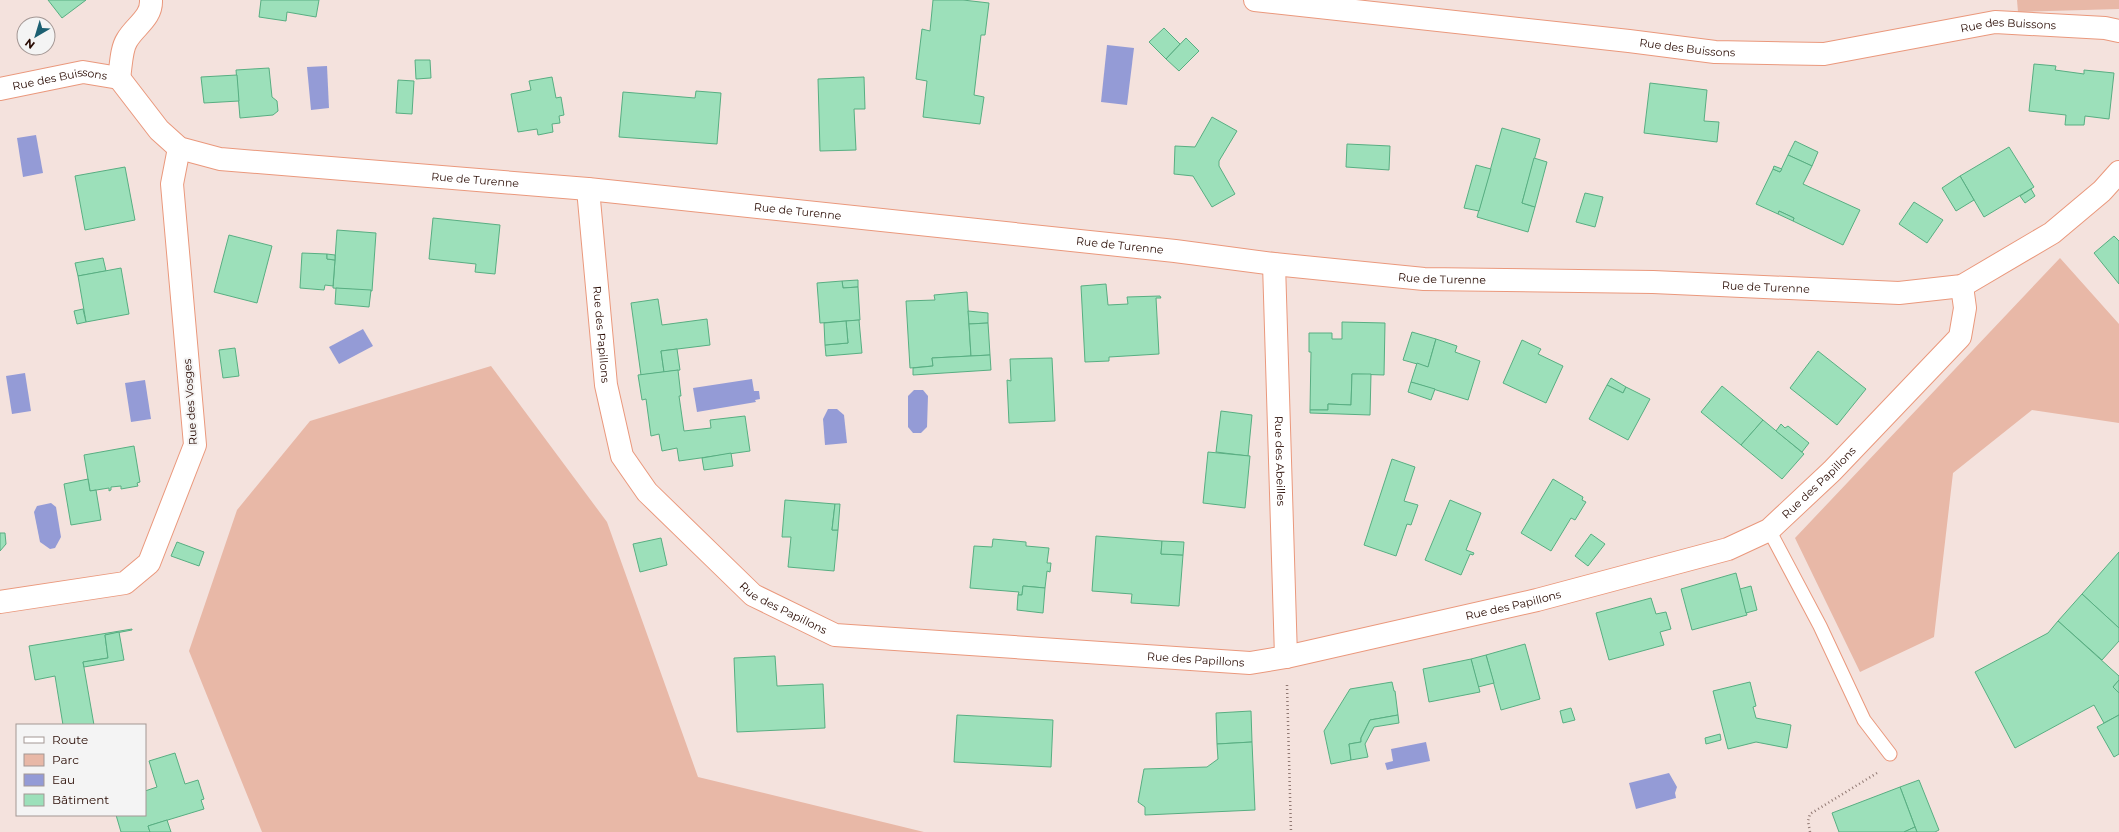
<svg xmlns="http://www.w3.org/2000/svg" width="2119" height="832" font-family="Montserrat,sans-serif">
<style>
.green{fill:#e8b8a7}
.water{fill:#949bd6}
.building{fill:#9ce0ba;stroke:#58ae82}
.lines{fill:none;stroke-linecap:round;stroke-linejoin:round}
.lane-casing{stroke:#ea987c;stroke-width:15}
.street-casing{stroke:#ea987c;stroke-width:24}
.path{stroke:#907872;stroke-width:2.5;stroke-dasharray:1 3;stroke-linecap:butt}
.lane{stroke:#fff;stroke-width:13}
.street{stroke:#fff;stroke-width:22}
.labels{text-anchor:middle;stroke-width:4;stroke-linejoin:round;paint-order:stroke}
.street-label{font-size:11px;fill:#290b03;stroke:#f4f4f4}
</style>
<rect width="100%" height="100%" fill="#f4e2dd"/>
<g class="green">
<polygon points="2017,0 2119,0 2119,9 2018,12"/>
<polygon points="2060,258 2119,324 2119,423 2032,410 1953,473 1934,637 1860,672 1795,538"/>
<polygon points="491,366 607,522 698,777 924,832 262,832 189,651 237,510 310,421"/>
</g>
<g class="water">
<polygon points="1107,45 1134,48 1127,105 1101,102"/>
<polygon points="327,66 329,108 311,110 307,67"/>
<polygon points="36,135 43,173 23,177 17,138"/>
<polygon points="363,329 373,346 339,364 329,347"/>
<polygon points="25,373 31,411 12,414 6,376"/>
<polygon points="752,379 754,391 759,391 760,399 755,400 756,402 697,412 693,388"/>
<polygon points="145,380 151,419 131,422 125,383"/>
<polygon points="914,390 923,390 928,396 927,427 921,433 913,433 908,427 908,396"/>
<polygon points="828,409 837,409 844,415 847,443 825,445 823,419"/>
<polygon points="51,503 56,507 61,537 55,548 50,549 40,542 34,512 37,506"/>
<polygon points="1426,742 1430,761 1387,770 1385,763 1393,761 1391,749"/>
<polygon points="1669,773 1677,787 1675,793 1676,798 1636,809 1629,783"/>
</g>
<g class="building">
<polygon points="48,0 86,0 62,18"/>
<polygon points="261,0 319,0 316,17 287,12 286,21 259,17"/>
<polygon points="933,0 963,0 989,3 985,35 981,35 974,95 984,97 980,124 923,117 927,81 916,79 922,29 930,31"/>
<polygon points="1164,28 1180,44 1166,59 1149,42"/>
<polygon points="1186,38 1199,51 1179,71 1166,59"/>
<polygon points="415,60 430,60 431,78 416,79"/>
<polygon points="2034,64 2056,66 2055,70 2084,74 2084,70 2114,73 2109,119 2085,116 2084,125 2065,125 2066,115 2029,111"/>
<polygon points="269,68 272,97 277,101 278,111 273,115 240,118 236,70"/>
<polygon points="237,75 239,101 204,103 201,77"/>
<polygon points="552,77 556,98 561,97 564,115 559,116 560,123 552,124 553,132 538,135 537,129 518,132 511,94 531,90 529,81"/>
<polygon points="864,77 865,109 854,109 856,150 820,151 818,79"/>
<polygon points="398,80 414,81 412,114 396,113"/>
<polygon points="1650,83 1707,90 1704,121 1719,122 1717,142 1644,133"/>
<polygon points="696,91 721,93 717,144 619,137 623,92 695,98"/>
<polygon points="1212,117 1237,131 1219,161 1219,166 1235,194 1212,207 1193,176 1174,174 1175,146 1195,147"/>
<polygon points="1502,128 1540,139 1522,203 1535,207 1528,232 1477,217"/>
<polygon points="1795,141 1818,152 1812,166 1788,155"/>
<polygon points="1347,144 1390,146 1389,170 1346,167"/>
<polygon points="2009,147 2034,187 1984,217 1960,176"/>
<polygon points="1788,155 1812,166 1803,184 1860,210 1843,245 1793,221 1794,218 1779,211 1778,214 1756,204 1773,169 1780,172"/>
<polygon points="1534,158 1547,162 1535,207 1522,203"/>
<polygon points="1476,165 1491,169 1479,211 1464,208"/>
<polygon points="1774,166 1782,169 1780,172 1773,169"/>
<polygon points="125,167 135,220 85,230 75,176"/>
<polygon points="1960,176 1974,200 1956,211 1942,188"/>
<polygon points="2031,189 2035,196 2025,203 2020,196"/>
<polygon points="1585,193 1603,197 1595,227 1576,222"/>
<polygon points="1914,202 1943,220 1927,243 1899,224"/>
<polygon points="1779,211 1794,218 1793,221 1778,214"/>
<polygon points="433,218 500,225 495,274 475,272 476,264 429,259"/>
<polygon points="337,230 376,233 372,291 333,288"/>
<polygon points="229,235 272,246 257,303 214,292"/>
<polygon points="2114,236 2119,241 2119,284 2094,253"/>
<polygon points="302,253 327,254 327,259 335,260 333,286 325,285 324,290 300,288"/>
<polygon points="327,254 335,255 335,260 327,259"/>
<polygon points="103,258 106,271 78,276 75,263"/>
<polygon points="121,268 129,314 86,322 78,276"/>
<polygon points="858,280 858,287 843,288 842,281"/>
<polygon points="842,281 843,288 858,287 860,320 820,323 817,283"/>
<polygon points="1106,284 1108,305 1128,304 1127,297 1160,296 1161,298 1156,298 1159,354 1109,357 1109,361 1085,362 1081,286"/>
<polygon points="336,288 371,290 369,307 335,304"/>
<polygon points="967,292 971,356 932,358 933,366 910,368 906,301 935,300 934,295"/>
<polygon points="658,299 662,325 707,319 710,345 661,351 664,372 641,375 631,303"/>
<polygon points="83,309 86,322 77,324 74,311"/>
<polygon points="968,311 988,313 988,323 969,324"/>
<polygon points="859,320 862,353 826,356 825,345 848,343 846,321"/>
<polygon points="846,321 848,343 825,345 824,323"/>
<polygon points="1342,322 1385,323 1384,375 1352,374 1351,405 1328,404 1328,410 1310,410 1311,352 1309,352 1309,333 1332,333 1332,339 1342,339"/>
<polygon points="988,323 990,355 971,356 969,324"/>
<polygon points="1412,332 1436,339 1428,367 1403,360"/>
<polygon points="1436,339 1457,346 1455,352 1480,361 1468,400 1411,382 1417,363 1428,367"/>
<polygon points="1522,340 1541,349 1538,354 1563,366 1546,403 1503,383"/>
<polygon points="235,348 239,376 223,378 219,350"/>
<polygon points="677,349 680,370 664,372 661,351"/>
<polygon points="1818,351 1866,389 1837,425 1790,388"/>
<polygon points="990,355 991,370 913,375 913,368 933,366 932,358"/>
<polygon points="1052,358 1055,421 1009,423 1007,380 1011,381 1010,359"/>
<polygon points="678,370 681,396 679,396 684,431 711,428 710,420 745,416 750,451 679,461 677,448 662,451 659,434 651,436 646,399 642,400 638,375"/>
<polygon points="1352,374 1371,374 1370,415 1310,413 1310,410 1328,410 1328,404 1351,405"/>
<polygon points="1611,378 1626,387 1623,393 1607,385"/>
<polygon points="1411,382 1435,389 1431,400 1408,392"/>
<polygon points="1607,385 1623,393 1626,387 1650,399 1628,440 1589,419"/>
<polygon points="1722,386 1763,420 1741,445 1701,412"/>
<polygon points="1221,411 1252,415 1248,456 1216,452"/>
<polygon points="1763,420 1804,454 1782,479 1741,445"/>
<polygon points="1781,424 1785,428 1788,426 1809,443 1802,452 1776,431"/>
<polygon points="134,446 140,482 137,483 138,486 121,489 121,486 111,487 111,490 109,491 109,488 90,491 84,455"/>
<polygon points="1208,452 1250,456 1245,508 1203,503"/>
<polygon points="731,453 733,466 704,470 702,458"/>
<polygon points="1392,459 1415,467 1404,501 1418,505 1411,525 1407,524 1396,556 1364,545"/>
<polygon points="88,479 90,491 96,490 101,520 71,525 64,484"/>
<polygon points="1553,479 1583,497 1582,500 1586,502 1575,520 1571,518 1551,551 1521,533"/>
<polygon points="785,500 835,504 832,530 838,530 834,571 788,567 791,537 782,537"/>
<polygon points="1450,500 1481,513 1466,550 1474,553 1473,555 1470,554 1461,575 1425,560"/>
<polygon points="835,504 840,504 838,530 832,530"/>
<polygon points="0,533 5,533 6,544 0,551"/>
<polygon points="1591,534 1605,544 1588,566 1575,556"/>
<polygon points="1096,536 1162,541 1161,554 1183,555 1179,606 1131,603 1132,594 1092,591"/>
<polygon points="661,538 667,565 640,572 633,544"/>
<polygon points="993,539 1026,542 1026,546 1049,548 1047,563 1051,563 1050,572 1047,571 1045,588 1023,586 1022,595 1018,595 1019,592 970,588 974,546 992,547"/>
<polygon points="1162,541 1184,542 1183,555 1161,554"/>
<polygon points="177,542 204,552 199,566 171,556"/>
<polygon points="2119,552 2119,628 2082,594"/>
<polygon points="1736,573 1747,615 1692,630 1681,589"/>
<polygon points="1023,586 1045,588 1043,613 1017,610 1018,595 1022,595"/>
<polygon points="1751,586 1757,610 1746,613 1740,589"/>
<polygon points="2082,594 2119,628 2119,641 2102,660 2058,621"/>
<polygon points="1651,598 1656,614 1666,612 1671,629 1660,632 1664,645 1609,660 1596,613"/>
<polygon points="2058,621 2119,676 2119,680 2113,687 2119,693 2119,715 2104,723 2094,705 2015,748 1975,672 2048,633"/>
<polygon points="132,629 132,630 105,635 108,658 83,662 94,725 63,725 55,676 35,680 29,646"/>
<polygon points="119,632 124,660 84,667 83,662 108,658 105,635"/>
<polygon points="1525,644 1540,699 1501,710 1486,655"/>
<polygon points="1486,655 1494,683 1478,687 1471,659"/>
<polygon points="775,656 777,686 823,684 825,728 737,732 734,658"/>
<polygon points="1471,659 1480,692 1429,702 1423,669"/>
<polygon points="2119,680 2119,693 2113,687"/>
<polygon points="1392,682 1394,691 1395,691 1398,715 1370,720 1361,738 1361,742 1349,744 1351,760 1331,764 1324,731 1350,689"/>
<polygon points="1750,682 1756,706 1753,707 1756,718 1791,725 1787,748 1756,742 1728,749 1713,691"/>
<polygon points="1571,708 1575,720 1563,723 1560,711"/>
<polygon points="1251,711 1252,742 1217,744 1216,713"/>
<polygon points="957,715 1053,720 1051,767 954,762"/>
<polygon points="1398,715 1399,723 1374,727 1365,744 1368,757 1351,760 1349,744 1361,742 1361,738 1370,720"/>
<polygon points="2119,715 2119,754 2114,757 2097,727"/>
<polygon points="1720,734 1721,740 1706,744 1705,738"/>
<polygon points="1252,742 1255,810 1145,815 1145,807 1138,802 1144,769 1207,767 1218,759 1217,744"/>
<polygon points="175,753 185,784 198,780 204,799 201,800 204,809 148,826 150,832 121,832 116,815 145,815 145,791 157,787 149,761"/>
<polygon points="1919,780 1939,830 1935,832 1917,832 1900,787"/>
<polygon points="1900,787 1915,827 1904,832 1839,832 1832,813"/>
<polygon points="167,820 171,832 150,832 148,826"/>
<polygon points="1915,827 1917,832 1904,832"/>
</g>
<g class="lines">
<g class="lane-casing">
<polyline id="lane" points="1769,530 1820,626 1864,720 1890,754"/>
</g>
<g class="street-casing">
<g id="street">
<path id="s1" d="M1255,0L1629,41L1715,52L1824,54L1995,22L2105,28L2119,31"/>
<path id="s2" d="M119,78L159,130L179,148L220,159L588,189L1175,251L1274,264L1424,279L1653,282L1899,293L1962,286L2052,233L2102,191L2119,172"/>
<path d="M119,78C121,67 121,49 127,40C135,26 152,18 151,0"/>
<path id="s3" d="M0,89L83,72L119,78"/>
<path id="s4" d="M588,189L606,385L622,456L647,492L753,595L835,635L1250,663L1286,657L1537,600L1728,549L1769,530L1832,471L1960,337L1965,308L1962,286"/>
<path id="s5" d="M1274,264L1286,657"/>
<polyline points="0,602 125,583 149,563 195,445 172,184 179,148"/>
</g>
</g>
<g class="path">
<polyline points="1287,685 1291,832"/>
<polyline points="1810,832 1808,821 1810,814 1877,773"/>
</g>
<use href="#lane" class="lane"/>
<use href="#street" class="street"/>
</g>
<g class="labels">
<g class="street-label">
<text dy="4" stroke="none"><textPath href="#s1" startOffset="759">Rue des Buissons</textPath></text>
<text dy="4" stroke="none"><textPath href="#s1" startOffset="435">Rue des Buissons</textPath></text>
<text dy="4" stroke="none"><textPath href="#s3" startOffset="61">Rue des Buissons</textPath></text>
<text dy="4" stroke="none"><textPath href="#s2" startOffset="391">Rue de Turenne</textPath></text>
<text dy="4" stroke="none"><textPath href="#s2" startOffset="715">Rue de Turenne</textPath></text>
<text dy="4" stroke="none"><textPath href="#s2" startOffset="1039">Rue de Turenne</textPath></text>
<text dy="4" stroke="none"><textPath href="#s2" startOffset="1363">Rue de Turenne</textPath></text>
<text dy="4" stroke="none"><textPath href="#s2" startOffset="1687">Rue de Turenne</textPath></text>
<text dy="4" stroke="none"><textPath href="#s4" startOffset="146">Rue des Papillons</textPath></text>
<text transform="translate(190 402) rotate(-94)" y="4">Rue des Vosges</text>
<text dy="4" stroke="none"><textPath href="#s5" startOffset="197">Rue des Abeilles</textPath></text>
<text dy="4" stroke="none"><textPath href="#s4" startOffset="1574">Rue des Papillons</textPath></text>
<text dy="4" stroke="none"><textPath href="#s4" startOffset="1238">Rue des Papillons</textPath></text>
<text dy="4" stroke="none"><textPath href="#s4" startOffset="494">Rue des Papillons</textPath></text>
<text dy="4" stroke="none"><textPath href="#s4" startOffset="914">Rue des Papillons</textPath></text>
</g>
</g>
<rect x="16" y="724" width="130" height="92" fill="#f4f4f4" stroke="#a39794"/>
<rect x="24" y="737" width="20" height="6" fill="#ffffff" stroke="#a39794"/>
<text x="52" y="744" font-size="12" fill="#290b03">Route</text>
<rect x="24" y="754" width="20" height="12" fill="#e8b8a7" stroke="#a39794"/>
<text x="52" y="764" font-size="12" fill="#290b03">Parc</text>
<rect x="24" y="774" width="20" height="12" fill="#949bd6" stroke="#a39794"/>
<text x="52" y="784" font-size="12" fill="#290b03">Eau</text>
<rect x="24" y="794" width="20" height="12" fill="#9ce0ba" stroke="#a39794"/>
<text x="52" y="804" font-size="12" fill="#290b03">Bâtiment</text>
<g transform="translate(36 36) rotate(218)"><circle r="19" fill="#f4f4f4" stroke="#a39794"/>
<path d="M0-3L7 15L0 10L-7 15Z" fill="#1c6072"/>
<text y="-6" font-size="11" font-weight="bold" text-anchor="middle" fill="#290b03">N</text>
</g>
</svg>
